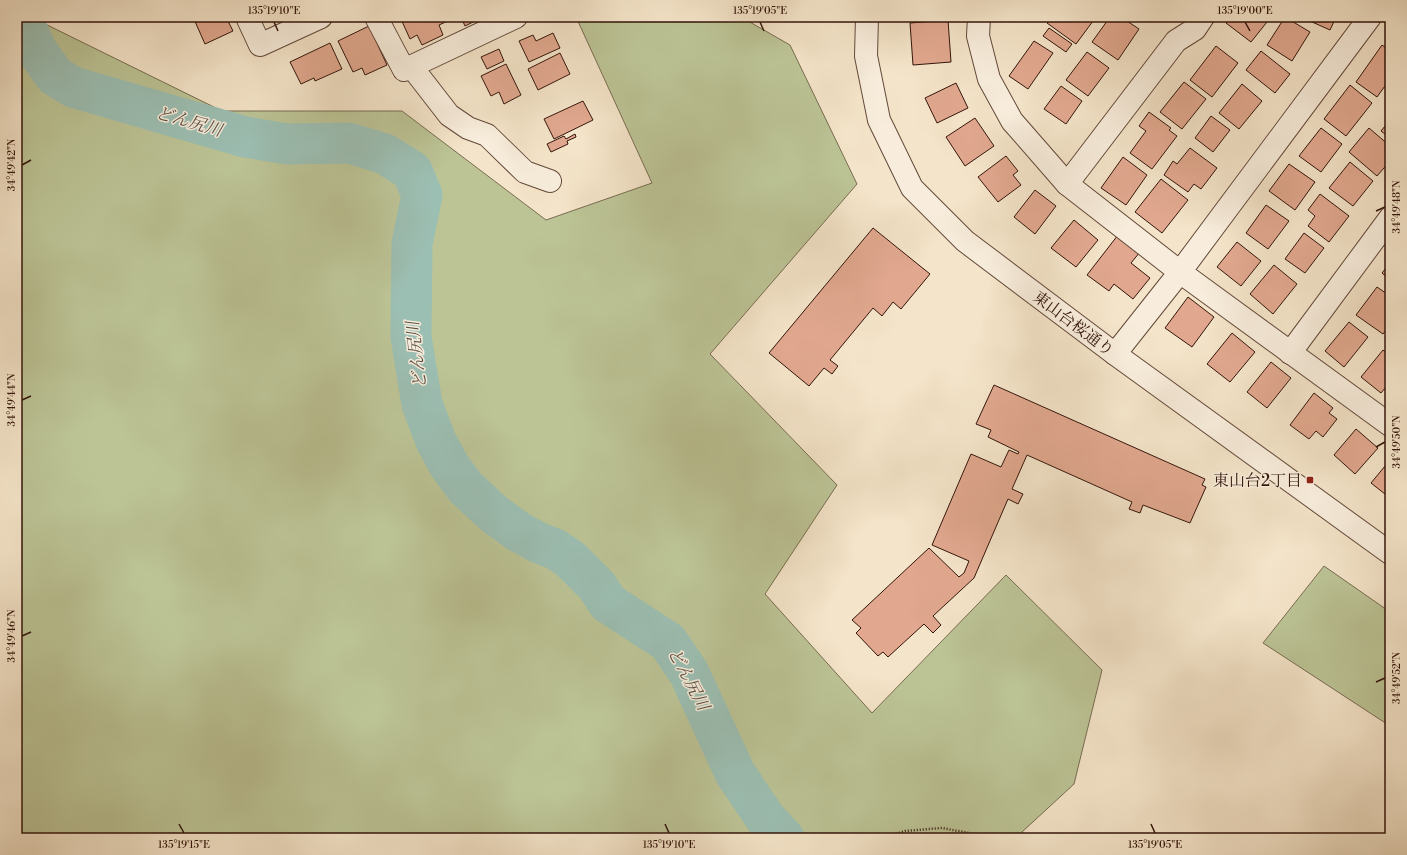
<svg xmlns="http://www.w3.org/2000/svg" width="1407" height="855" font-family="'Libre Bodoni','Noto Serif JP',serif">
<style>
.green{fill:#bcc496;stroke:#786c50}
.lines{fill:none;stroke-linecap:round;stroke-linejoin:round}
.river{stroke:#9cbfb3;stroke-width:41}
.building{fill:#e1a88f;stroke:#33150a}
.minor-casing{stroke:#63493a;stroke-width:24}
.tertiary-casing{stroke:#63493a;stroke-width:24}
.path{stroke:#33150a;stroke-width:2.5;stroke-dasharray:1 2;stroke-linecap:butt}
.minor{stroke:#f8eddc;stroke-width:22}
.tertiary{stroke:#f8eddc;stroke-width:22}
.ticks{fill:none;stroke:#33150a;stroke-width:1.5}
.poi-dot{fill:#8f2418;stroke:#f8eddc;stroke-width:1.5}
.labels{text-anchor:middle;stroke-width:3;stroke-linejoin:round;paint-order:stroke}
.street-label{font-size:16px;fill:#33150a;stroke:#f8eddc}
.poi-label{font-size:16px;fill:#33150a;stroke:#f8eddc;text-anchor:end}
.water-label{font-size:17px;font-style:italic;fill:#585045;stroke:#f8eddc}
.neatline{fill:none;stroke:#33150a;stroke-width:1.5}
.ticks-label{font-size:10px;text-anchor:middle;fill:#33150a}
</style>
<rect width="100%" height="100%" fill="#f4e4c9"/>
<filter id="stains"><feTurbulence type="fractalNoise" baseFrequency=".005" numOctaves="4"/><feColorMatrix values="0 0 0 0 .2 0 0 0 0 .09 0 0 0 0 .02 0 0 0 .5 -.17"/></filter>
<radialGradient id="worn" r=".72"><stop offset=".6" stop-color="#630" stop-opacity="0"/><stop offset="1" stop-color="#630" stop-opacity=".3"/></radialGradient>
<g class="green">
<polygon points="17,17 31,17 222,111 402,111 546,220 652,183 576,17 741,17 790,45 857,184 710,354 837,485 765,594 872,713 1006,575 1102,670 1074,784 1022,832 1024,838 17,838"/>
<polygon points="1324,566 1390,612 1390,726 1263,643"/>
</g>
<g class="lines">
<polyline class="river" points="21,17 37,51 55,76 73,87 245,137 287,144 349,143 385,154 412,171 422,195 412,244 411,337 422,404 436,441 449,465 465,487 494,514 519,532 539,543 555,549 570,559 597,586 608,603 668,642 689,673 735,773 766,819 784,838"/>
</g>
<g class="building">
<polygon points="193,17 226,17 233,31 205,44"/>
<polygon points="400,17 448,17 450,20 439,25 443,35 422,45 417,35 410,39"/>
<polygon points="461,17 483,17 465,26"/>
<polygon points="1052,17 1096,17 1076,44 1047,23"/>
<polygon points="1110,17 1121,17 1139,29 1118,60 1092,42"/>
<polygon points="1230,17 1271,17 1251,42 1226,23"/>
<polygon points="1285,17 1310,32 1292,61 1267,45"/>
<polygon points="1301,17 1336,17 1330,30"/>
<polygon points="948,20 951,62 913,65 910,23"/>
<polygon points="369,26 387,65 365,75 362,68 353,72 338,41"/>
<polygon points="1049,28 1072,44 1066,52 1043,36"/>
<polygon points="553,33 560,48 529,62 519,41 533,35 536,41"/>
<polygon points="1034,41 1053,53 1028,89 1009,76"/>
<polygon points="330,43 342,69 315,81 314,78 301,84 290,62"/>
<polygon points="1382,45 1390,51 1390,79 1377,97 1356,82"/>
<polygon points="1216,46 1238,63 1212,97 1190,80"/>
<polygon points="499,49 504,61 487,69 481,57"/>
<polygon points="1261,51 1290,74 1275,93 1246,70"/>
<polygon points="1087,52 1109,68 1088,96 1066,80"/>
<polygon points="560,53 570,74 538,90 528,69"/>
<polygon points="506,64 521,95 504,104 499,92 491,96 481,76"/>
<polygon points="1184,82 1206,99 1182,129 1160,112"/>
<polygon points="956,83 968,108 937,123 925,98"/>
<polygon points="1242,84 1262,101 1239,129 1219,113"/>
<polygon points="1350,85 1372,103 1346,136 1324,119"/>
<polygon points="1061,86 1082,101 1066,124 1044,109"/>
<polygon points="583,101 593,120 554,139 544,119"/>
<polygon points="1149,112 1171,128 1169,130 1177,136 1152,169 1130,153 1146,131 1139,126"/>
<polygon points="1211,116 1230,130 1213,152 1195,138"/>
<polygon points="975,118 994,146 965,166 946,137"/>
<polygon points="1390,120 1390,138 1381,131"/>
<polygon points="1321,128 1342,144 1321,172 1299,156"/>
<polygon points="1369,128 1390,146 1390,161 1377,176 1349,152"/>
<polygon points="575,134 576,137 567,141 568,144 551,152 547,144 564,136 566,139"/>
<polygon points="1190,148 1217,168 1201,189 1194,184 1188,192 1164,175 1173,161 1177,164"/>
<polygon points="1006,156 1018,171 1013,175 1021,185 998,202 978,177"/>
<polygon points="1123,157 1147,175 1126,205 1101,188"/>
<polygon points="1350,162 1373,181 1353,206 1329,188"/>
<polygon points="1289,164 1315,182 1295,210 1269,191"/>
<polygon points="1161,179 1188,200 1162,233 1135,212"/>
<polygon points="1035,190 1056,206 1035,234 1014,217"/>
<polygon points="1320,194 1349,216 1329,242 1308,226 1315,216 1308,210"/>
<polygon points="1266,205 1289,221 1268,249 1246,233"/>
<polygon points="1074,220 1098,240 1076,267 1051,248"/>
<polygon points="873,228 930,274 901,309 893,302 882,316 873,308 830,360 838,366 832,374 824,368 809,386 769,353"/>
<polygon points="1304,233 1324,248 1305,273 1285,259"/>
<polygon points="1118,235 1140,252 1131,263 1150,278 1133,299 1114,284 1109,291 1087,275"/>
<polygon points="1237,242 1261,261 1241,286 1217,267"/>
<polygon points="1390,263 1390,280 1382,273"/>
<polygon points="1274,265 1297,284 1273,314 1250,294"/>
<polygon points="1377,287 1390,296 1390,325 1383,334 1356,315"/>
<polygon points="1188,297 1214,317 1192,347 1165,328"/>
<polygon points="1349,322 1368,337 1344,367 1325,351"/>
<polygon points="1232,333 1255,352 1230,382 1207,364"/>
<polygon points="1383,350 1390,356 1390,382 1381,393 1361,377"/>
<polygon points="1271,362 1291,378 1267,408 1247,392"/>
<polygon points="994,385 1205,479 1202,485 1206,487 1190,523 1143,505 1140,513 1129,509 1132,502 1027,455 1012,489 1023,494 1018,504 1008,499 974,578 933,616 941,625 933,633 924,624 888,657 883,652 878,656 856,633 861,628 852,620 929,548 959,577 964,573 969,561 932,545 971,454 1001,467 1009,450 1018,454 1019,452 988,437 991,430 976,424"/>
<polygon points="1314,393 1333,408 1329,413 1337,419 1323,437 1316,431 1309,439 1290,425"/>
<polygon points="1356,429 1378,448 1355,474 1334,455"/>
<polygon points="1390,460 1390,498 1371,483"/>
</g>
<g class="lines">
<g class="minor-casing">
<g id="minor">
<polyline points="247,17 260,45 321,17"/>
<polyline points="376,17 404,70 516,17"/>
<polyline points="979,17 978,36 989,79 1012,121 1067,184 1180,272 1390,425"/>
<polyline points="411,66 449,115 468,128 487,135 525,172 550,181"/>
<polyline points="1067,184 1176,41 1195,29 1203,17"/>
<polyline points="1290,353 1390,218"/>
<polyline points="1115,354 1180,272 1370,17"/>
</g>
</g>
<g class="tertiary-casing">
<polyline id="tertiary" points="867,17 866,56 879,120 912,188 965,241 1115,354 1390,553"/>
</g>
<polyline class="path" points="885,838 905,831 942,828 996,838"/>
<use href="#minor" class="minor"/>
<use href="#tertiary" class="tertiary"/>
</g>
<path class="ticks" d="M274,22L278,31M760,22L764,31M1245,22L1250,31M22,165L31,160M1376,211L1385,207M22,400L31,396M1376,447L1385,442M22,636L31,632M1376,682L1385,678M179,824L184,833M665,824L669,833M1151,824L1155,833"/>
<rect class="poi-dot" x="1306" y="476" width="8" height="8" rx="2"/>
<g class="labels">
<g class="street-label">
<text transform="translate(1074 323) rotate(37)" y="6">東山台桜通り</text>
</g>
<g class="poi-label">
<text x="1302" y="486">東山台2丁目</text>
</g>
<g class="water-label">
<text transform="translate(189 121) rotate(16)" y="6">どん尻川</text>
<text transform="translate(416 355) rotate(-97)" y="6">どん尻川</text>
<text transform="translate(689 679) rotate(62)" y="6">どん尻川</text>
</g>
</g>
<rect width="1407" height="855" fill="none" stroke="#f4e4c9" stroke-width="44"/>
<rect x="22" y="22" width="1363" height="811" class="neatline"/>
<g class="ticks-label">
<text x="274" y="14">135°19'10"E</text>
<text x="760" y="14">135°19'05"E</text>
<text x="1245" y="14">135°19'00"E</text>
<text transform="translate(11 165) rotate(-90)" y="4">34°49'42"N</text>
<text transform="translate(1396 207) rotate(-90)" y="4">34°49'48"N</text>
<text transform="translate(11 400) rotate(-90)" y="4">34°49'44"N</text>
<text transform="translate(1396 442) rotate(-90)" y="4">34°49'50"N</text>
<text transform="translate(11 636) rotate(-90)" y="4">34°49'46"N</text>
<text transform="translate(1396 678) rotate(-90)" y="4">34°49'52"N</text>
<text x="184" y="848">135°19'15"E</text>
<text x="669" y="848">135°19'10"E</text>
<text x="1155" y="848">135°19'05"E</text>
</g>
<rect width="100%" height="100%" filter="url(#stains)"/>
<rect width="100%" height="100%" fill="url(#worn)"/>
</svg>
